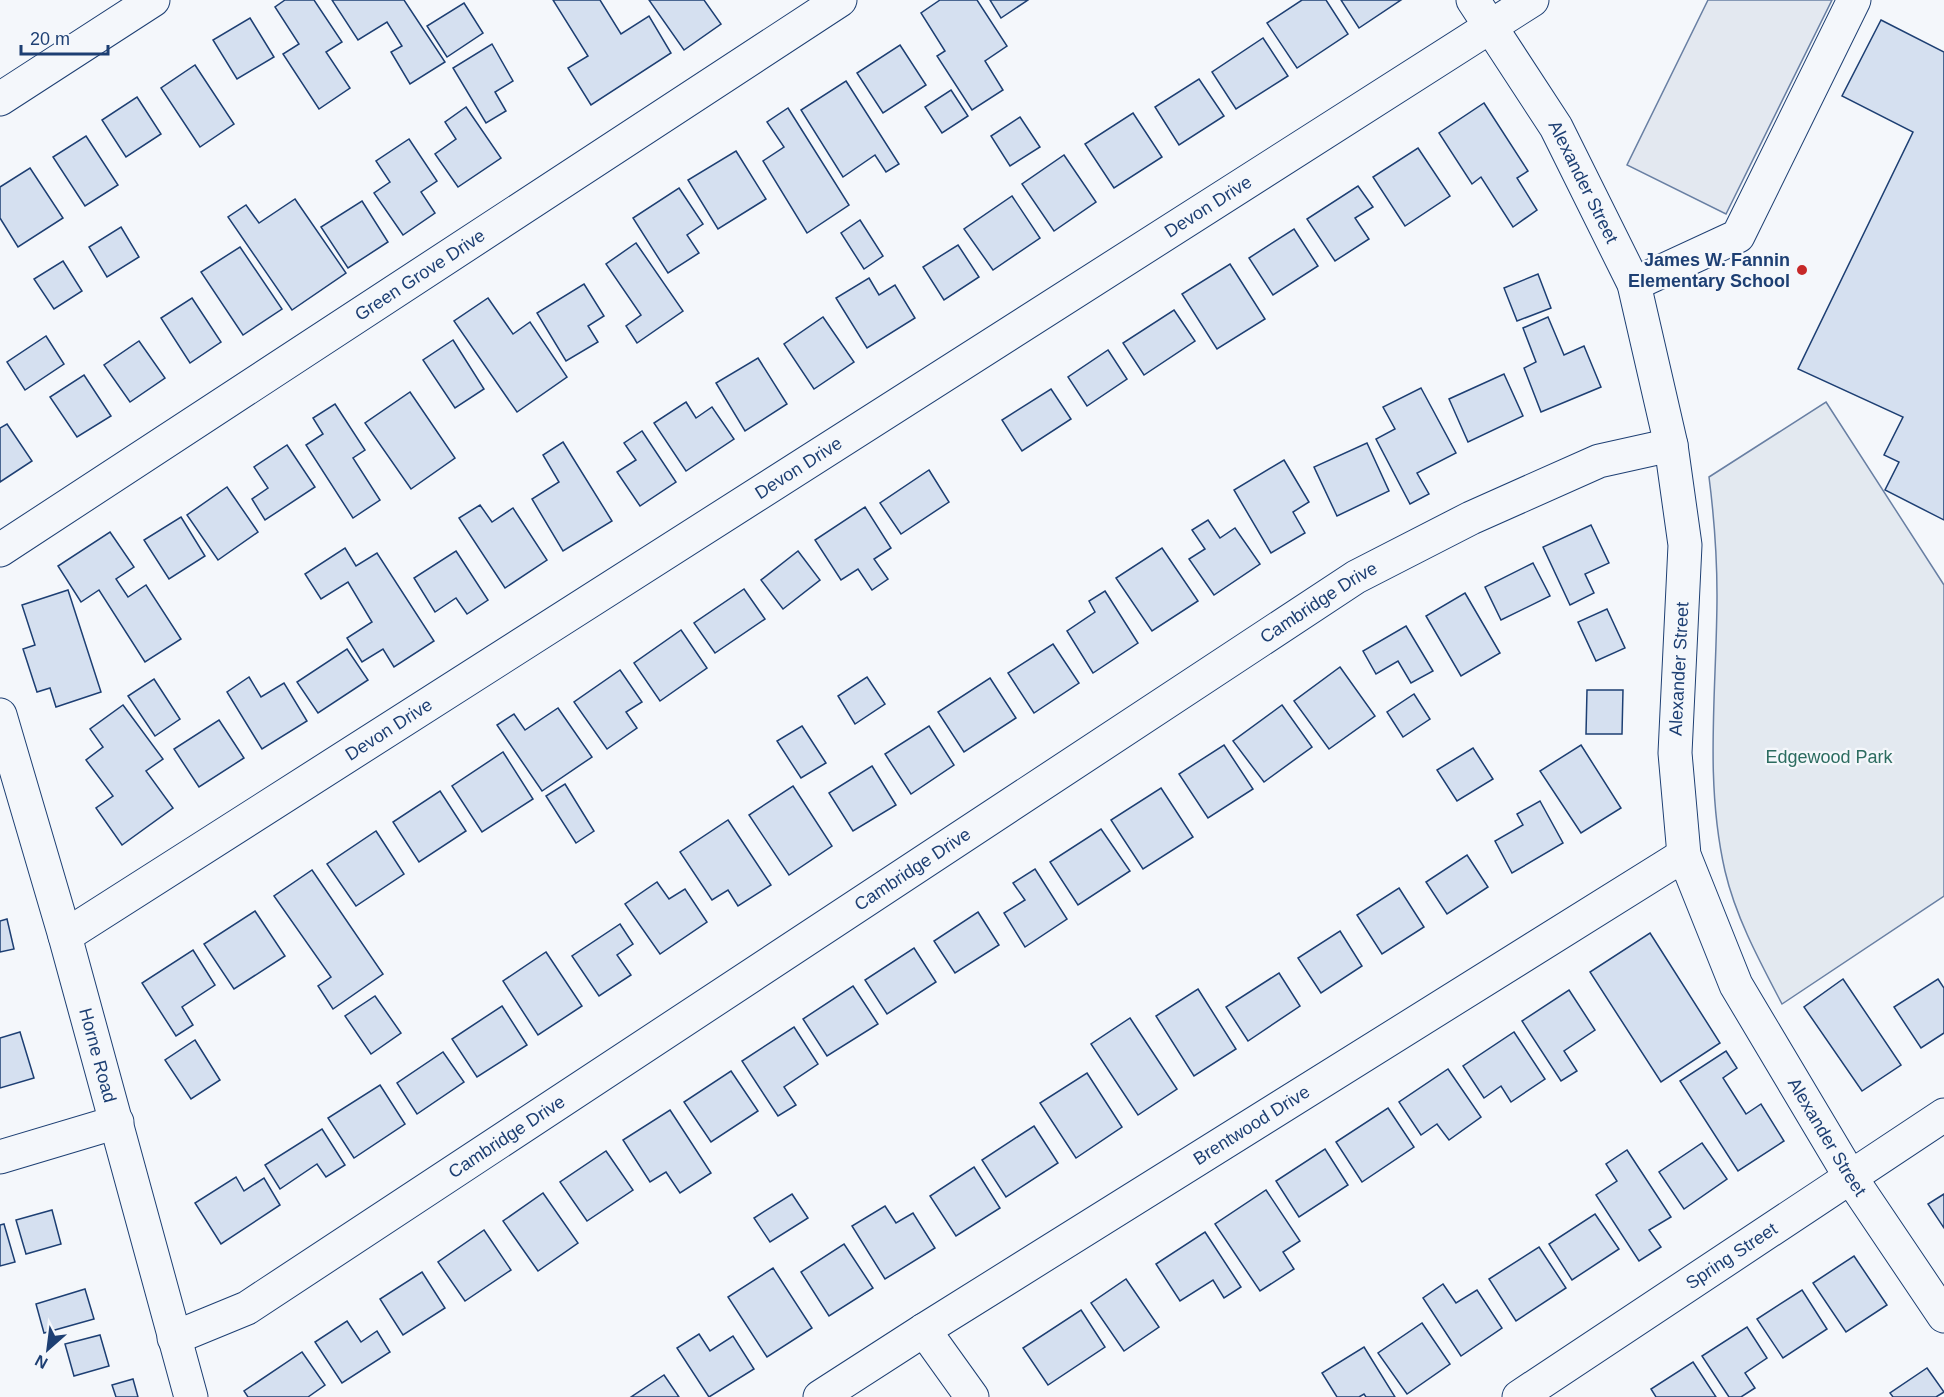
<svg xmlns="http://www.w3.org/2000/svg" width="1944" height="1397" font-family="Helvetica,sans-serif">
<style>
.green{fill:#e3e9f0;stroke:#687fa3;stroke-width:1.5}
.parking{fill:#e3e8f0;stroke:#687fa3;stroke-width:1.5}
.building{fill:#d5e0f0;stroke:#1d3f73;stroke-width:1.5}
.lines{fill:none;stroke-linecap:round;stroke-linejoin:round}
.minor-casing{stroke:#1d3f73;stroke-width:35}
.major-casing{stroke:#1d3f73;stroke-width:35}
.minor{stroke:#f4f7fb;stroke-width:33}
.major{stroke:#f4f7fb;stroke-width:33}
.poi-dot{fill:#c62828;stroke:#f4f7fb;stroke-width:2}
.labels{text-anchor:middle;stroke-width:4.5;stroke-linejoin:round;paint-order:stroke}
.street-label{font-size:18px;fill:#1d3f73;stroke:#f4f7fb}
.poi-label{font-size:18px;font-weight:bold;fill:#1d3f73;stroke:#f4f7fb;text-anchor:end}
.park-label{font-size:18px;fill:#2c6c60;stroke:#f4f7fb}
</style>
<rect width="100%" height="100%" fill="#f4f7fb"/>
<path class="green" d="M1826,402L1944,585V896L1782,1004C1760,962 1736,918 1725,871C1704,780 1717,687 1717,595C1717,555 1714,516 1709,477Z"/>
<polygon class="parking" points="1708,0 1832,0 1726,214 1627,165"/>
<g class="building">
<polygon points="285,0 314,0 342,42 326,52 350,88 319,109 283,54 299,44 275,7"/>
<polygon points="332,0 404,0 445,62 410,84 391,52 402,46 387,22 358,40"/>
<polygon points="553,0 600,0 621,34 649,16 671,53 591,105 568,68 588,56"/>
<polygon points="649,0 704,0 721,24 684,50"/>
<polygon points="940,0 977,0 1007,46 985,61 1003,90 972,110 937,56 945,51 921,13"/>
<polygon points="990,0 1028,0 1001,18"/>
<polygon points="1302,0 1326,0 1348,34 1297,68 1267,23"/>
<polygon points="1341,0 1401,0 1359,28"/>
<polygon points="464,3 483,33 447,57 427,26"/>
<polygon points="250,18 274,57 237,79 213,40"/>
<polygon points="1881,20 1944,52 1944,520 1885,490 1899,462 1884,455 1903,417 1798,369 1913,132 1842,96"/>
<polygon points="1263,38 1288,76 1236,109 1212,72"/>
<polygon points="492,44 513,81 495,92 506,111 486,123 453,68"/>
<polygon points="900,45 926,85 883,113 857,73"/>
<polygon points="195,65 234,124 200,147 161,88"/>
<polygon points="1199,79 1224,116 1179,145 1155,107"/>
<polygon points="846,81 899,164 886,172 875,155 843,177 801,110"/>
<polygon points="951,90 968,116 942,133 925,107"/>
<polygon points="137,97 161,134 126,157 102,120"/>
<polygon points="1484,103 1528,171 1517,178 1537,210 1513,227 1481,177 1472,184 1439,133"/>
<polygon points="466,107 501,158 458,187 435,154 456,139 445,122"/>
<polygon points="788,108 849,205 807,233 763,161 784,147 767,122"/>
<polygon points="1133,113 1162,157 1114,188 1085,144"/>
<polygon points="1020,117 1040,147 1010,166 991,136"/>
<polygon points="86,136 118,185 85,206 53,157"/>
<polygon points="409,139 437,181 421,192 435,213 403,235 374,193 390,182 376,161"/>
<polygon points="1418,148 1450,196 1405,226 1373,177"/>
<polygon points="736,151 766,199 718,229 688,180"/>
<polygon points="1064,155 1096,202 1054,231 1022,184"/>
<polygon points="30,168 63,218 18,247 0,218 0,187"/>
<polygon points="1358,186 1373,207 1355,218 1369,239 1335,261 1307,219"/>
<polygon points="679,188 703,224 687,235 699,253 668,273 633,218"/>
<polygon points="1012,196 1040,238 993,270 964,229"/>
<polygon points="295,199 346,273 292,310 228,217 246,205 259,223"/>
<polygon points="362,201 388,242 348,268 321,227"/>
<polygon points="860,220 883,256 864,269 841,233"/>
<polygon points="121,227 139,257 107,277 89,247"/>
<polygon points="1294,229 1318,266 1273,295 1249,258"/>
<polygon points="636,243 683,311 637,343 626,326 641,315 606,264"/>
<polygon points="958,245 979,277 944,300 923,267"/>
<polygon points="240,247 282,309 243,335 201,272"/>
<polygon points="63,261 82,291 54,309 34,279"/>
<polygon points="1230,264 1265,319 1217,349 1182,294"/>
<polygon points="1538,274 1551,308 1517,321 1504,288"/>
<polygon points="869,278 879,295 895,285 915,318 867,348 836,298"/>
<polygon points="584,284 604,316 588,326 598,342 566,361 537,313"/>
<polygon points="192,298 221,342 190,363 161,318"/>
<polygon points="488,298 513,334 530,322 567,377 517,412 454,321"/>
<polygon points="1174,310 1195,341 1144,375 1123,343"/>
<polygon points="823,317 854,362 814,389 784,344"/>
<polygon points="1548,317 1564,355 1584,346 1601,387 1541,412 1524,368 1536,362 1523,328"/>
<polygon points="46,336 64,364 25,390 7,362"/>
<polygon points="453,340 484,389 455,408 423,360"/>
<polygon points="139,341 165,378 130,402 104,365"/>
<polygon points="1108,350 1127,379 1087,406 1068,377"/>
<polygon points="758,358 787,404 745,431 716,383"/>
<polygon points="1504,374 1523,416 1468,442 1449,399"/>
<polygon points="84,375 111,416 77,437 50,397"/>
<polygon points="1421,388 1456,453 1417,473 1429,494 1410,504 1376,439 1395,429 1383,407"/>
<polygon points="1051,389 1071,419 1022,451 1002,420"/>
<polygon points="410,392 455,458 411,489 365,423"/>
<polygon points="686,402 696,418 712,407 734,439 686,471 654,423"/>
<polygon points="335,404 365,450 353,458 380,500 353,518 306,445 323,434 313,418"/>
<polygon points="7,424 32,461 0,482 0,428"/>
<polygon points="642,431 676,482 640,506 617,472 636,460 624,443"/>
<polygon points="563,442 612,521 563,551 532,499 559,482 543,455"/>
<polygon points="1367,443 1389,491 1337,516 1314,467"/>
<polygon points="287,445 315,487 265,520 252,499 268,488 254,467"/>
<polygon points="1284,460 1309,502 1293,512 1305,533 1271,553 1234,490"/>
<polygon points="929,470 949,502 901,534 880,503"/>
<polygon points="227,487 258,532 218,560 187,515"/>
<polygon points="480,505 492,522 513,508 547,560 505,588 459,518"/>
<polygon points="865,507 891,548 874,559 888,579 872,590 858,569 841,580 815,540"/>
<polygon points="181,517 205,556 169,579 144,540"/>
<polygon points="1208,520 1220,538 1235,528 1260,564 1214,595 1189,559 1205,549 1192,530"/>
<polygon points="1591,525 1609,563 1585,574 1594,593 1570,605 1543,547"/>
<polygon points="110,532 134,567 116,579 128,597 146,585 181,639 145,662 99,590 81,602 58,566"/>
<polygon points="345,548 356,566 377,553 434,641 394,667 383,649 362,662 347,638 372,622 348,582 321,599 305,574"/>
<polygon points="1162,548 1198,601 1152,631 1116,578"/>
<polygon points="456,551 488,600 467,614 456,598 435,612 414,578"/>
<polygon points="798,551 820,580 783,609 761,580"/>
<polygon points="1533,563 1550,596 1501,620 1485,587"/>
<polygon points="744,589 765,619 715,653 694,623"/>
<polygon points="68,590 101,692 56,707 50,688 37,692 23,649 35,645 22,605"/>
<polygon points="1105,591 1138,643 1093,673 1067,631 1095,612 1089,601"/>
<polygon points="1465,593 1500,653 1461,676 1426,616"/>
<polygon points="1607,609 1625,648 1596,661 1578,622"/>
<polygon points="1406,626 1433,671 1411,683 1398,661 1376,674 1363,651"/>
<polygon points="681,630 707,668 660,701 634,663"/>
<polygon points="1053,644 1079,683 1034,713 1008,673"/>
<polygon points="347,649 368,680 318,713 297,682"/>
<polygon points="1340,667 1375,716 1329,749 1294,701"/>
<polygon points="620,670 642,702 626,712 637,728 607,749 574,702"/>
<polygon points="249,677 261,697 284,683 307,721 262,749 227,692"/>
<polygon points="867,677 885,704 855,724 838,696"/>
<polygon points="990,678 1016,718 964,752 938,712"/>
<polygon points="154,679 180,719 155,736 128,696"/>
<polygon points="1587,690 1623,690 1622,734 1586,734"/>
<polygon points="1414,694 1430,719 1403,737 1387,712"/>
<polygon points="123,705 163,759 146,771 173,808 122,845 96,808 113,796 86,760 103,747 90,729"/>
<polygon points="1282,705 1312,747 1264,782 1233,741"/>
<polygon points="558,708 592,757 542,791 497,725 514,714 525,730"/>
<polygon points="219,720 244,758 199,787 174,749"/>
<polygon points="802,726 826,763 801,778 777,741"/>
<polygon points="929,726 954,765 911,794 885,754"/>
<polygon points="1224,745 1253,789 1208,818 1179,774"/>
<polygon points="1581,745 1621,808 1581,833 1540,771"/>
<polygon points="1473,748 1493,779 1457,801 1437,770"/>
<polygon points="503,752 533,799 482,832 452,786"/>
<polygon points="872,766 896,805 853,831 829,793"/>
<polygon points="565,784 594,831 576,843 546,796"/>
<polygon points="793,786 832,846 789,875 749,815"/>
<polygon points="1161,788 1193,837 1143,869 1111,820"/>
<polygon points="440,791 466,831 419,862 393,822"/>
<polygon points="1540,801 1563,843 1512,873 1495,841 1523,825 1517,814"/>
<polygon points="728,820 771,885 738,906 728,890 712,900 680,852"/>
<polygon points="1101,829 1130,871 1078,905 1050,862"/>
<polygon points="376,831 404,874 356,906 327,864"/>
<polygon points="1467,855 1488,887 1447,914 1426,882"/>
<polygon points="1035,869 1067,919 1025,947 1004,913 1025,900 1013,883"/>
<polygon points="312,870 383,974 333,1009 318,986 331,977 274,896"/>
<polygon points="657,882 669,899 685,889 707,922 660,954 625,904"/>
<polygon points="1399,888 1424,927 1382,954 1357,915"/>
<polygon points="255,911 285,956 234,989 204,944"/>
<polygon points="978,912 999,945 955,973 934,941"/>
<polygon points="7,919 14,949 0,952 0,921"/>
<polygon points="620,924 633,944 617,955 631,975 599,996 572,956"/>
<polygon points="1340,931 1362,966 1321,993 1298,958"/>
<polygon points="1650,933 1720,1043 1661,1082 1590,972"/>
<polygon points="914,948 936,982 887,1014 865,980"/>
<polygon points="193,950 215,985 182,1007 193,1025 176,1036 142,983"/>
<polygon points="546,952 582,1006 538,1035 503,981"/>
<polygon points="1279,973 1300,1006 1248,1041 1226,1007"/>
<polygon points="1843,979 1901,1065 1862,1091 1804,1007"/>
<polygon points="1938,979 1944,988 1944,1033 1921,1048 1894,1007"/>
<polygon points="853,986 878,1024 827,1056 803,1019"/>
<polygon points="1198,989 1236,1049 1194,1076 1156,1016"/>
<polygon points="1569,990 1595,1030 1564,1051 1577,1071 1561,1081 1522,1021"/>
<polygon points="375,996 401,1033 371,1054 345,1016"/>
<polygon points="502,1006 527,1045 477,1077 452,1039"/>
<polygon points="1130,1018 1177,1089 1138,1115 1091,1044"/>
<polygon points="794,1027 818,1064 784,1087 796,1105 778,1116 742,1061"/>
<polygon points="20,1032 34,1078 0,1088 0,1038"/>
<polygon points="1514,1032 1545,1079 1511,1102 1501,1086 1484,1098 1463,1066"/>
<polygon points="195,1040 220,1080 191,1099 165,1060"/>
<polygon points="1726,1051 1737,1068 1723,1078 1746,1114 1761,1104 1784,1141 1738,1171 1680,1081"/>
<polygon points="443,1052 464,1082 417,1114 397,1083"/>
<polygon points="1448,1069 1481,1117 1449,1140 1437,1124 1421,1135 1399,1102"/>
<polygon points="731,1071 758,1111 711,1142 684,1102"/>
<polygon points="1087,1073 1122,1127 1076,1158 1040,1103"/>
<polygon points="380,1085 405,1124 354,1158 328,1118"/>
<polygon points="1388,1108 1414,1147 1362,1182 1336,1142"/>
<polygon points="670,1110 711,1173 680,1193 666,1172 650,1182 623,1140"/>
<polygon points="1034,1126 1058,1163 1006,1197 982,1160"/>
<polygon points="322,1129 345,1165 326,1177 317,1164 280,1189 265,1165"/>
<polygon points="1702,1143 1727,1179 1684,1209 1659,1172"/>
<polygon points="1325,1149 1348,1185 1299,1217 1276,1181"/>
<polygon points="1627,1150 1671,1217 1649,1230 1661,1247 1639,1261 1596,1195 1617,1181 1606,1164"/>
<polygon points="606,1151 633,1190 587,1221 560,1182"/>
<polygon points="974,1167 1000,1208 956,1236 930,1196"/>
<polygon points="236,1177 244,1191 264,1178 280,1205 221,1244 195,1203"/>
<polygon points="1266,1190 1300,1241 1283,1252 1294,1269 1260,1291 1215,1224"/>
<polygon points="543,1193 578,1243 538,1271 503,1221"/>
<polygon points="792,1194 808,1218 770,1242 754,1218"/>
<polygon points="1944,1194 1944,1228 1928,1204"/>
<polygon points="885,1206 896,1223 913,1213 935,1248 885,1279 852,1226"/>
<polygon points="52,1210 61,1244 26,1254 16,1220"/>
<polygon points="1595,1214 1619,1249 1572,1280 1549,1244"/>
<polygon points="4,1224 15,1262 0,1266 0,1225"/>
<polygon points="484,1230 511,1270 465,1301 438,1262"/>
<polygon points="1205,1232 1241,1287 1224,1298 1213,1280 1180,1301 1156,1264"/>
<polygon points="844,1244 873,1288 829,1316 801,1272"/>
<polygon points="1539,1247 1566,1288 1516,1321 1489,1279"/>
<polygon points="1854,1256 1887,1305 1846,1332 1813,1283"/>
<polygon points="773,1268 812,1328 767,1357 728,1297"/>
<polygon points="422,1272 445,1308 403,1335 380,1299"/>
<polygon points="1126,1279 1159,1327 1124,1351 1091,1303"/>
<polygon points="1443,1284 1456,1303 1477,1290 1502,1328 1461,1356 1423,1298"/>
<polygon points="85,1289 94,1319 44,1333 36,1304"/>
<polygon points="1802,1290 1827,1329 1783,1358 1757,1319"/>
<polygon points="1081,1310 1105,1347 1048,1385 1023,1348"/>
<polygon points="347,1321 361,1342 377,1331 390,1352 342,1383 315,1342"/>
<polygon points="1422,1323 1450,1364 1407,1394 1378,1353"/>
<polygon points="1747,1327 1767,1358 1745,1373 1755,1388 1741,1397 1729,1397 1702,1356"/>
<polygon points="699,1334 710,1351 733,1336 754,1369 709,1397 677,1348"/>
<polygon points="100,1335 109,1366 74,1376 65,1344"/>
<polygon points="1364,1347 1395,1397 1366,1397 1364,1394 1359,1397 1337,1397 1322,1373"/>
<polygon points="302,1352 325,1385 308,1397 248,1397 244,1391"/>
<polygon points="1693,1362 1716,1397 1656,1397 1651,1389"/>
<polygon points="1927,1368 1944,1392 1936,1397 1893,1397 1890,1393"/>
<polygon points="664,1375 679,1397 631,1397"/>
<polygon points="133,1379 138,1397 116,1397 112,1385"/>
</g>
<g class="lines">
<g class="minor-casing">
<g id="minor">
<path id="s1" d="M1473,0L1556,127L1634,284L1671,445L1685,545L1675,753L1684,855L1736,985L1851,1178L1944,1316"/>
<polyline points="0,99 153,0"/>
<polyline points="1634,284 1738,236 1854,0"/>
<path id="s2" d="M0,550L840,0"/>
<path id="s3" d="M65,936L1532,0"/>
<polyline points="0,1157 117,1122"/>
<polyline points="924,1330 972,1397"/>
<path id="s4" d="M174,1338L247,1308L1356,577L1471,518L1599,461L1671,445"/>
<path id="s5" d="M820,1397L924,1330L1684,855"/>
<path id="s6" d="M1519,1397L1944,1115"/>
</g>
</g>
<g class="major-casing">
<g id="major">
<path id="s7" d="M0,715L65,936L191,1397"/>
</g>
</g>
<use href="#minor" class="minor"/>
<use href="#major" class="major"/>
</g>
<circle class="poi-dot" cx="1802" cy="270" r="6"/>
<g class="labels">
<g class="street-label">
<text dy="6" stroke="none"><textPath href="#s1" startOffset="213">Alexander Street</textPath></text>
<text dy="6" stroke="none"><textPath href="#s3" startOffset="1356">Devon Drive</textPath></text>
<text dy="6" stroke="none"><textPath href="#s2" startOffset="502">Green Grove Drive</textPath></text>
<text dy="6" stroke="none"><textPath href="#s3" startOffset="870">Devon Drive</textPath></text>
<text dy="6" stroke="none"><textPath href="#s4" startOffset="1362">Cambridge Drive</textPath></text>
<text transform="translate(1679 669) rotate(-87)" y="6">Alexander Street</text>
<text dy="6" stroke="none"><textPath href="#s3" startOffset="384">Devon Drive</textPath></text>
<text dy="6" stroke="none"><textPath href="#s4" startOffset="876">Cambridge Drive</textPath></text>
<text dy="6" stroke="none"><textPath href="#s7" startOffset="354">Horne Road</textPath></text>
<text dy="6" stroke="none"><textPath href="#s5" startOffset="510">Brentwood Drive</textPath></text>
<text dy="6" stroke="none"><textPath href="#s4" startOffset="390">Cambridge Drive</textPath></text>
<text dy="6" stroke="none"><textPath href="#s1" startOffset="1221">Alexander Street</textPath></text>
<text dy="6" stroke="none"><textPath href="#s6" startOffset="255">Spring Street</textPath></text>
</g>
<g class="poi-label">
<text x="1790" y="266">James W. Fannin<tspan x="1790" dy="21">Elementary School</tspan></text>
</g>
<g class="park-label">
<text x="1829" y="763">Edgewood Park</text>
</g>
</g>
<g transform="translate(48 1349) rotate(208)" stroke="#f4f7fb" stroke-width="4.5" paint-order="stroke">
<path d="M0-4.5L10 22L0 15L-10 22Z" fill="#1d3f73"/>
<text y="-9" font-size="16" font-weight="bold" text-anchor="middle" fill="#1d3f73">N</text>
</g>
<path d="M21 45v9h87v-9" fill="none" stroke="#1d3f73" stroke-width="3"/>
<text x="30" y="45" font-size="18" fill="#1d3f73" stroke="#f4f7fb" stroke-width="4.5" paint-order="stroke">20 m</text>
</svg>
